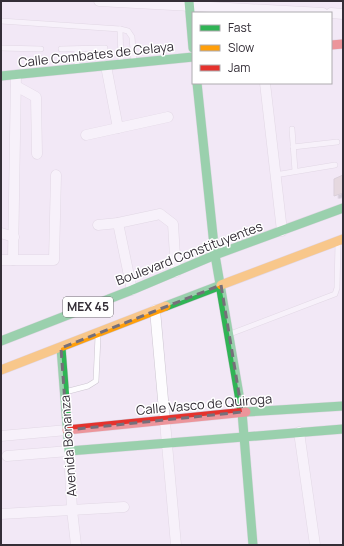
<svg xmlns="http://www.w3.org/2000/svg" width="344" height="546" font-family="Manrope,sans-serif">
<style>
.building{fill:#d6c6c4;stroke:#bcb2b6;filter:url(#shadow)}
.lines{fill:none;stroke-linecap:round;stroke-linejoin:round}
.lane-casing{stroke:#cdc6d1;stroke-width:6}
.street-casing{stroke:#cdc6d1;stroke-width:11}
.fast-casing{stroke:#cdc6d1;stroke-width:10}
.slow-casing{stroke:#cdc6d1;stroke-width:10}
.jam-casing{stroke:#cdc6d1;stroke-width:10}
.lane{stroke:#fdfcfe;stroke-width:5}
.street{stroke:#fdfcfe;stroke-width:10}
.fast{stroke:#30b455;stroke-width:9}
.slow{stroke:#ff9f0a;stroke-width:9}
.jam{stroke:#e5322d;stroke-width:9}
.marked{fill:none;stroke:#766f7a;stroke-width:3;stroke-dasharray:8 5;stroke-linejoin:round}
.labels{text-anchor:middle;stroke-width:3;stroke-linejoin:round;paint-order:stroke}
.shield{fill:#fff;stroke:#716d73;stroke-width:1}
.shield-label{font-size:12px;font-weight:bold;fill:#342e37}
.street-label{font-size:13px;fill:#342e37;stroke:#fff}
</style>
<defs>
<filter id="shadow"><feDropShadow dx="4.5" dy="2.5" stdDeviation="0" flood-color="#0004"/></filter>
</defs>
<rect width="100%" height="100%" fill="#f2e8f6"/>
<polygon class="building" points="343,175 343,193 334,196 334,179"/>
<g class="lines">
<g class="lane-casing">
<g id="lane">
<polyline points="1,21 120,29 128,31 132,37 134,62"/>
<polyline points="120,29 121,62"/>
<polyline points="1,48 41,49"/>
<polyline points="61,49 105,48"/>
<polyline points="121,54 133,53"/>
<polyline points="77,68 77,49"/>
<polyline points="292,129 295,171"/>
<polyline points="293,147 337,142"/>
<polyline points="275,175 335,165"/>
<polyline points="230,334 335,294 337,288 338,243"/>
<polyline points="65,392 88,386 96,381 98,336"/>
</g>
</g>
<g class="street-casing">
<g id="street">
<polyline points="99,1 323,13"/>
<polyline points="331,13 343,14"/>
<polyline points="106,66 118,128"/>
<polyline points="265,83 282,231"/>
<polyline points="16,86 36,97 37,154"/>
<polyline points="86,135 168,117"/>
<polyline points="118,223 132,290"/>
<polyline points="98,225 118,223 160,214 173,224 176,272"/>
<polyline points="1,233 14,237"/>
<polyline points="1,260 54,260 56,175"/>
<polyline points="13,260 16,75"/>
<polyline points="155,310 176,545"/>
<polyline points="299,432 315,545"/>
<polyline points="1,436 67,430"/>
<polyline points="7,456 69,451 72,510 76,545"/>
<polyline points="1,514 124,507"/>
</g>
</g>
<g class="fast-casing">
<g id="fast">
<polyline points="189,1 193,48"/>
<polyline points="1,76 193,57"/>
<polyline points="197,83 215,255 343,208"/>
<polyline points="215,255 242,412 253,545"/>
<polyline points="166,306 221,285"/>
<polyline points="1,341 132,290 215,255"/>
<polyline points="61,348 69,451 343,429"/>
<polyline points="246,412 343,406"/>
</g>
</g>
<g class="slow-casing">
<g id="slow">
<polyline points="221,285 343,239"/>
<polyline points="1,370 166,306"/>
</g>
</g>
<g class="jam-casing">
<g id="jam">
<polyline points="331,45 343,44"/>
<polyline points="67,430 246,412"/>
</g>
</g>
<use href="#lane" class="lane"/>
<use href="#street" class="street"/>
<use href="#fast" class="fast"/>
<use href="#slow" class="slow"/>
<use href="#jam" class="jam"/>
</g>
<path d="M0 0H344V546H0ZM221,285L242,412L67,430L61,348Z" fill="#f2e8f6" fill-opacity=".55" fill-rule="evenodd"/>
<path class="marked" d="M221,285L242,412L67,430L61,348Z"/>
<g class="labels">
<rect class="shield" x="63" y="297" width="50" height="20" rx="3"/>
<g class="shield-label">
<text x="88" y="311">MEX 45</text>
</g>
<g class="street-label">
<text transform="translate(96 54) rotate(-6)" y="5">Calle Combates de Celaya</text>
<text transform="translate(189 253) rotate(-21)" y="5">Boulevard Constituyentes</text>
<text transform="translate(204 404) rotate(-5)" y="5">Calle Vasco de Quiroga</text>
<text transform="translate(68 446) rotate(-94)" y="5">Avenida Bonanza</text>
</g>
</g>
<rect width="344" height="546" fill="none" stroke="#342e37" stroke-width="4"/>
<rect x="192" y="12" width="140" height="72" fill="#ffffff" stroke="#aeabaf"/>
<rect x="200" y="25" width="20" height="6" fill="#30b455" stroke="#aeabaf"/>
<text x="228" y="32" font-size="12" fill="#342e37">Fast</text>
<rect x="200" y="45" width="20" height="6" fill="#ff9f0a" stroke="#aeabaf"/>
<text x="228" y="52" font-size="12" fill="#342e37">Slow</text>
<rect x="200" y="65" width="20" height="6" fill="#e5322d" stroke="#aeabaf"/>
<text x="228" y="72" font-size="12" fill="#342e37">Jam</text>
</svg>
